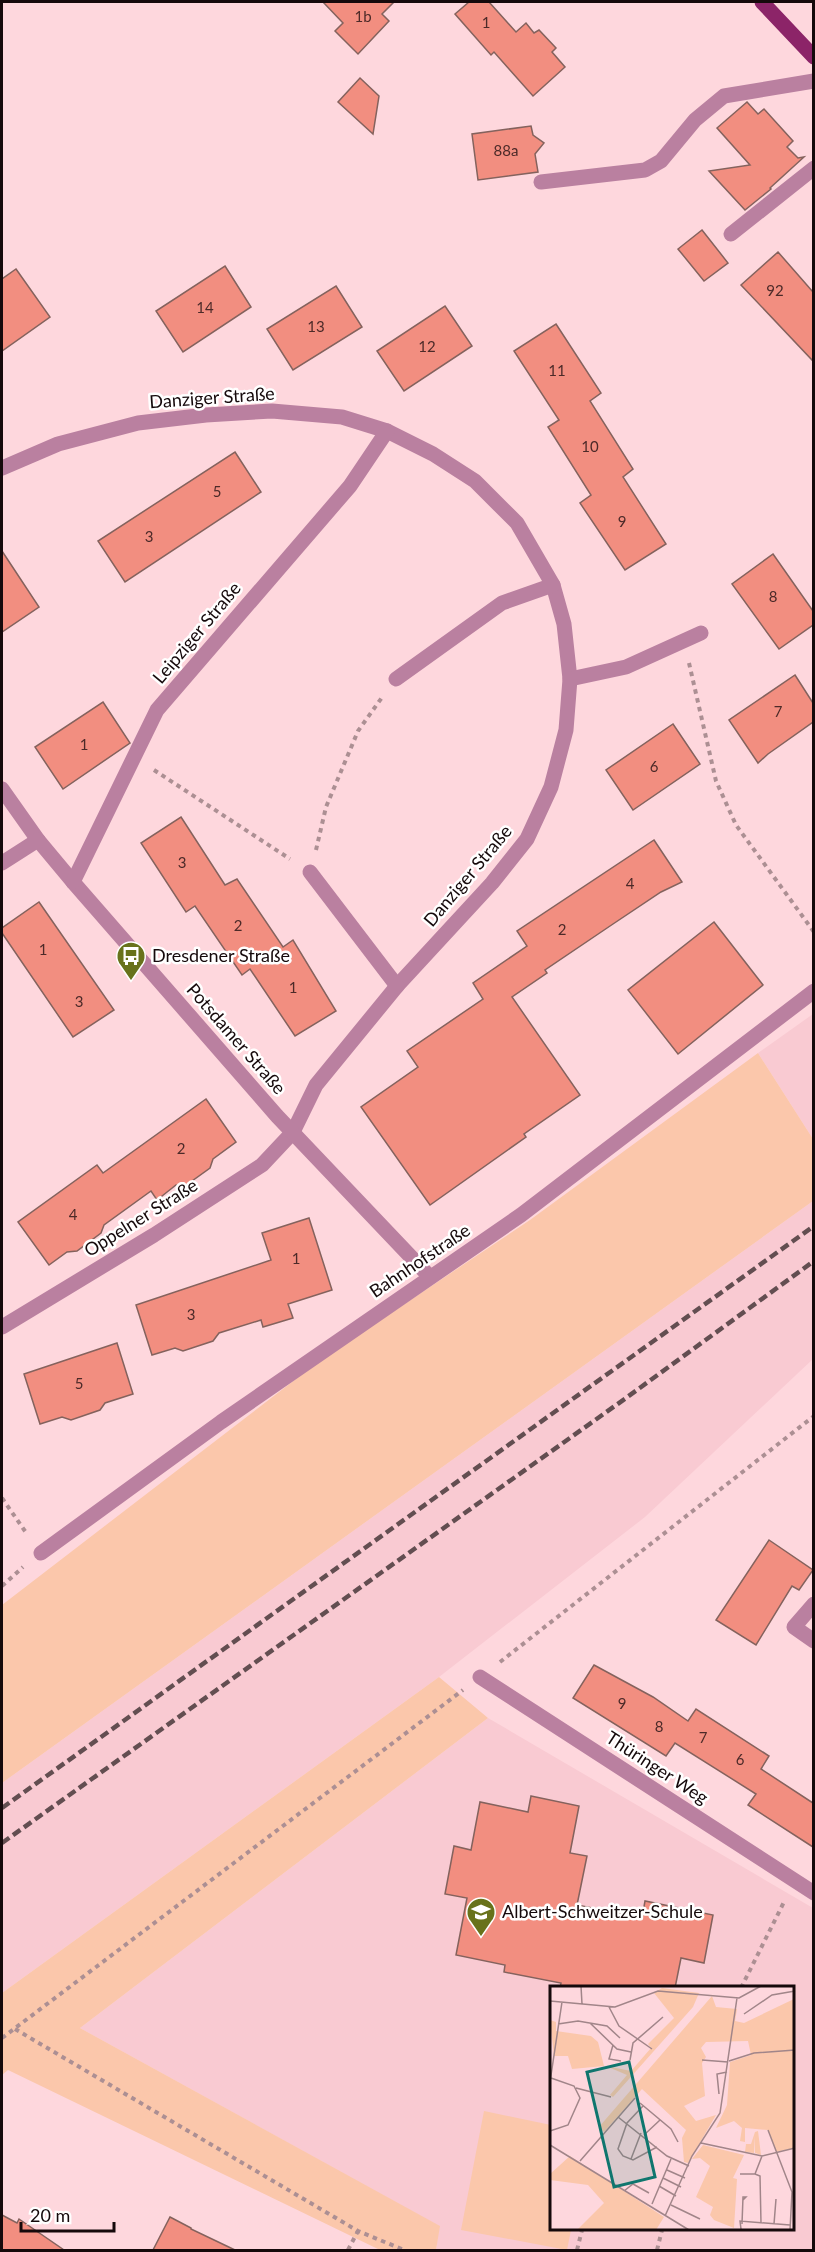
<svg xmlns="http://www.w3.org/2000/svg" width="815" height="2252" font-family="Lato,sans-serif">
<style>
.built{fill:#f9cad2;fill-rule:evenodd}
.green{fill:#fbc7ab}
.building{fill:#f28e80;stroke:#84625d;stroke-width:1.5}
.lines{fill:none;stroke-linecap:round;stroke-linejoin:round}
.path{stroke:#ac8f93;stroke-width:4;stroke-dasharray:4.5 4.5;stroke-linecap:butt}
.minor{stroke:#ba80a0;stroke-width:15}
.major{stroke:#8c2468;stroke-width:15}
.rail{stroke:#634e51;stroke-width:4.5;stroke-dasharray:9 4.5;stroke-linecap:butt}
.labels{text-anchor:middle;stroke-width:5;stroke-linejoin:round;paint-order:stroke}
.number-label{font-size:15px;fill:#4c2a28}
.street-label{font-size:18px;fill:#15090b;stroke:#fff}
.poi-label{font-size:18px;fill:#15090b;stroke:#fff;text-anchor:start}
.inset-road{fill:none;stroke:#a18589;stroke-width:1.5}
.view{fill:#0f766e;fill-opacity:0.15;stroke:#0f766e;stroke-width:3}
.inset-edge{fill:none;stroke:#15090b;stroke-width:3}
</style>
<rect width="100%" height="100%" fill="#fed7dd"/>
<g class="built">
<polygon points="813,1014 813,1139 758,1053"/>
<polygon points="813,1201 813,1359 645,1517 439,1677 2,1993 2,1783"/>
<path d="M488,1718L813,1908V2250H436L439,2226L80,2028ZM551,1988H792V2230H551Z"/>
</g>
<g class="green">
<polygon points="758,1053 813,1139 813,1201 2,1783 2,1605 318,1362 530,1220"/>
<polygon points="439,1677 488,1718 80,2028 440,2226 436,2250 380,2250 8,2070 2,2075 2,1993"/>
<polygon points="484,2111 551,2125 551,2230 571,2230 567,2250 461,2230"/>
</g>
<g class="building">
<polygon points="323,2 394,2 382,14 389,21 358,54 335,31 343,23"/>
<polygon points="469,2 489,2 516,32 526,23 534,33 539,30 556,48 552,52 565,67 533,96 494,52 491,55 455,14"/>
<polygon points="360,78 379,96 373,134 338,102"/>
<polygon points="747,102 758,114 764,109 793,141 787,147 798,158 804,157 770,188 771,189 745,210 709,171 750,165 717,128"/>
<polygon points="531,126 533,135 544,143 535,154 538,172 478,180 472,134"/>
<polygon points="702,230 728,263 704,281 678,249"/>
<polygon points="778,252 813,292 813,361 741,285"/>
<polygon points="225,266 251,307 183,352 156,311"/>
<polygon points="16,269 50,317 2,351 2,279"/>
<polygon points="336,286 362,327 293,370 267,329"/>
<polygon points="445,306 472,346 404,391 377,351"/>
<polygon points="556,324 601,393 590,401 633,469 623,477 666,544 625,570 580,503 591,495 548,427 559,420 514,351"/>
<polygon points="235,452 261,492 125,582 98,541"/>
<polygon points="2,551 39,607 2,632"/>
<polygon points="773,554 813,611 813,625 779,649 732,584"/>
<polygon points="795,675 813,703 813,722 768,754 758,763 729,720"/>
<polygon points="103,702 130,743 63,789 35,747"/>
<polygon points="673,724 700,764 633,810 606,770"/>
<polygon points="181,817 225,885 237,879 283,947 293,940 336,1011 295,1036 250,969 242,975 195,906 186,912 141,843"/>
<polygon points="654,840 682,882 661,892 613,924 545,970 547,973 512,997 580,1095 524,1134 526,1137 430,1205 361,1107 418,1067 407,1051 483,999 473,983 527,946 517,931"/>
<polygon points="39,902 114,1010 73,1037 2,933 2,928"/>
<polygon points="714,922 763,985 678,1054 628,990"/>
<polygon points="206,1099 236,1142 213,1159 210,1168 185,1186 176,1185 157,1200 151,1191 104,1225 101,1233 77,1251 67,1252 49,1265 18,1222 97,1165 103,1173"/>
<polygon points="309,1218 332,1290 288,1304 293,1318 263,1327 261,1320 219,1333 213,1341 183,1351 175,1348 152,1355 136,1305 271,1260 262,1233"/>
<polygon points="117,1343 133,1394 105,1403 100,1410 71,1420 62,1417 40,1424 24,1374"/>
<polygon points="769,1540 813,1570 799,1590 792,1586 756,1645 716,1620"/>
<polygon points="594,1665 653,1697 688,1721 696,1709 769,1756 761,1769 813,1803 813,1847 748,1805 756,1794 675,1743 666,1756 573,1698"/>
<polygon points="531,1796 579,1806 570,1853 587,1856 577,1905 642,1918 645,1901 713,1915 704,1963 681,1958 675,1988 560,1988 561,1983 504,1972 505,1965 456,1955 467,1898 445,1894 454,1846 471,1850 480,1802 528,1812"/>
<polygon points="2,2215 17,2223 19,2219 64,2250 2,2250"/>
<polygon points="170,2217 191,2228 191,2229 235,2250 153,2250"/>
</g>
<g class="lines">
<g class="path">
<polyline points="689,663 716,781 736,825 814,932"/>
<polyline points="154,770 290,859"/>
<polyline points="316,850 326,807 358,731 383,696"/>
<polyline points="2,1498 27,1534"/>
<polyline points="2,1586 23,1567"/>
<polyline points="500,1662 814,1416"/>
<polyline points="741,1988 785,1900"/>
<polyline points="15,2029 358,2231 404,2250"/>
<polyline points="2,2038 463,1690"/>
<polyline points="348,2250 358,2231"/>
<polyline points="577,2250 582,2230"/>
<polyline points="657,2250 662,2230"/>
</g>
<g class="minor">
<polyline points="541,182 645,170 661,161 695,120 724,96 814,81"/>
<polyline points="731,234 814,168"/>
<polyline points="2,468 58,444 138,423 206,415 272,411 342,417 387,431 433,454 475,481 517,523 553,585 564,624 570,679 566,730 551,787 527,839 492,883 397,986 316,1085 293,1132 262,1165 154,1235 2,1327"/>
<polyline points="396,679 502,603 553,585"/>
<polyline points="570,679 626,667 701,633"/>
<polyline points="2,789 38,840 73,882 277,1116 430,1277"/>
<polyline points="2,863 38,840"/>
<polyline points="310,872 397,986"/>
<polyline points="73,882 157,710 350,486 387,431"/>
<polyline points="41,1553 221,1422 521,1215 814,991"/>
<polyline points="814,1604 794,1627 814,1641"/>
<polyline points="480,1677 814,1893"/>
</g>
<polyline class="major" points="762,2 814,57"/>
<g class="rail">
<polyline points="2,1808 814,1226"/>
<polyline points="2,1843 626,1398 814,1261"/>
</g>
</g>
<defs>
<g id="bus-pin" transform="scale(1.5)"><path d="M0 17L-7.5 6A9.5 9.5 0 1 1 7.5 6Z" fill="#68721b" stroke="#fff"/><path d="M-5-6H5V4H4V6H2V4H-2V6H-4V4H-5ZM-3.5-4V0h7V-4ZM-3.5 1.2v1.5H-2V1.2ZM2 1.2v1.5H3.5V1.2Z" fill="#fff"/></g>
<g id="school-pin" transform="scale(1.5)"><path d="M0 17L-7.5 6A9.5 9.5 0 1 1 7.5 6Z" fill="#68721b" stroke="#fff"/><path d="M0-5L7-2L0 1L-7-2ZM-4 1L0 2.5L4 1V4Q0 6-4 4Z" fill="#fff"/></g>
</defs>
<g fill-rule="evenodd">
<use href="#bus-pin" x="131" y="956"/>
<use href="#school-pin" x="481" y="1912"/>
</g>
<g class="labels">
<g class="number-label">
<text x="363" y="22">1b</text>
<text x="486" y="28">1</text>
<text x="506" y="156">88a</text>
<text x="775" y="296">92</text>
<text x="205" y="313">14</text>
<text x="316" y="332">13</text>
<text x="427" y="352">12</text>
<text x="557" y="376">11</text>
<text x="590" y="452">10</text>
<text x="217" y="497">5</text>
<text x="622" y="527">9</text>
<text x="149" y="542">3</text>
<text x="773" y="602">8</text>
<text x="778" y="717">7</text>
<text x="84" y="750">1</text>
<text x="654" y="772">6</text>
<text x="182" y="868">3</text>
<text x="630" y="889">4</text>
<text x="238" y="931">2</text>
<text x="562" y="935">2</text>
<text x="43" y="955">1</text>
<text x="293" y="993">1</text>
<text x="79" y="1007">3</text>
<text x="181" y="1154">2</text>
<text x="73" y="1220">4</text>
<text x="296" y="1264">1</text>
<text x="191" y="1320">3</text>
<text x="79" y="1389">5</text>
<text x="622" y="1709">9</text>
<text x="659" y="1732">8</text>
<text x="703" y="1743">7</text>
<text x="740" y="1765">6</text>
</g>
<g class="street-label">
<text transform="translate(212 398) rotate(-4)" y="6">Danziger Straße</text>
<text transform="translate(197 633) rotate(-50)" y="6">Leipziger Straße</text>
<text transform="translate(468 876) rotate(-50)" y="6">Danziger Straße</text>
<text transform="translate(236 1039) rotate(49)" y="6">Potsdamer Straße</text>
<text transform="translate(141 1218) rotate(-32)" y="6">Oppelner Straße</text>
<text transform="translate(420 1261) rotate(-34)" y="6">Bahnhofstraße</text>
<text transform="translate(657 1768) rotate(33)" y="6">Thüringer Weg</text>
</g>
<g class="poi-label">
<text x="152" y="962">Dresdener Straße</text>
<text x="502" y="1918">Albert-Schweitzer-Schule</text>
</g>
</g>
<g transform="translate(550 1986)">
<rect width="244" height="244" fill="#fed7dd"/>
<path d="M112,2L149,7L143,21L63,111L60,109L77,89L56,80L81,85L101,62L98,58L124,32L104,7ZM162,10L166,21L187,23L185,35L194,37L244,13V162L226,166L218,144L195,142V156L190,155L192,142L184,135L166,142L177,119L180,76L201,69L198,55L156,56L151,62L156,71L152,77L155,110L134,120L146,135L166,129L138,177L134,176L132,152L136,144L92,103L54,146L49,141ZM0,34L6,36V45L41,50L48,56L54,80L22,83L18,70H4ZM208,145L211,169L205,167V150L204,167L195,166L196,158H201L205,146ZM153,159L194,169L183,192L187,193L184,242L164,234L160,229L163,221L146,211L160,180L150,172L142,173ZM20,170L114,231L106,244H27L54,217L38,199L0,194V188Z" fill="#fbc7ab"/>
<path class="inset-road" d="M31,0L32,18M0,15L65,21L108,5L189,12L211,0M59,21L69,40L102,63M194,28L222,9L245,5M40,37L67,63L81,66M8,38L28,35L57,40L70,52M63,59L59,73L71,75M80,74L83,57L113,31M152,74L178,76M179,75L204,67L245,64M0,96L12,16M26,102L61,111M169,108L167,88L177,86M90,117L121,143L128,156M93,120L77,137L68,163L73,170L83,174L107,161M68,131L117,170L139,180M218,144L242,206L240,244M0,145L18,139L30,112L24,100L1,92M94,149L110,134M151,157L212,170L245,162M0,159L139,244M81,173L91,147M30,175L85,112M117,184L135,192M190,188H205L212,170M205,188L210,190L211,237M113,192L131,201M109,200L126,210M74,205L83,198L99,207M102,218L121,173M121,219L150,233M115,230L142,170L170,127L187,12M192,238L193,211H196L193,214M224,238L226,213M191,243L190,235L240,239"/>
<path class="view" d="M79,76L105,191L64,201L37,86Z"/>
<rect width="244" height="244" class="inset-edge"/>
</g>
<rect width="815" height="2252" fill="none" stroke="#15090b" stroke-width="6"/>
<path d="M21 2222v9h93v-9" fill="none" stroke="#15090b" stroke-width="3"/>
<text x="30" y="2222" font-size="18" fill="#15090b" stroke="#ffffff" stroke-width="4.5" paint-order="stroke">20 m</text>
</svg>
